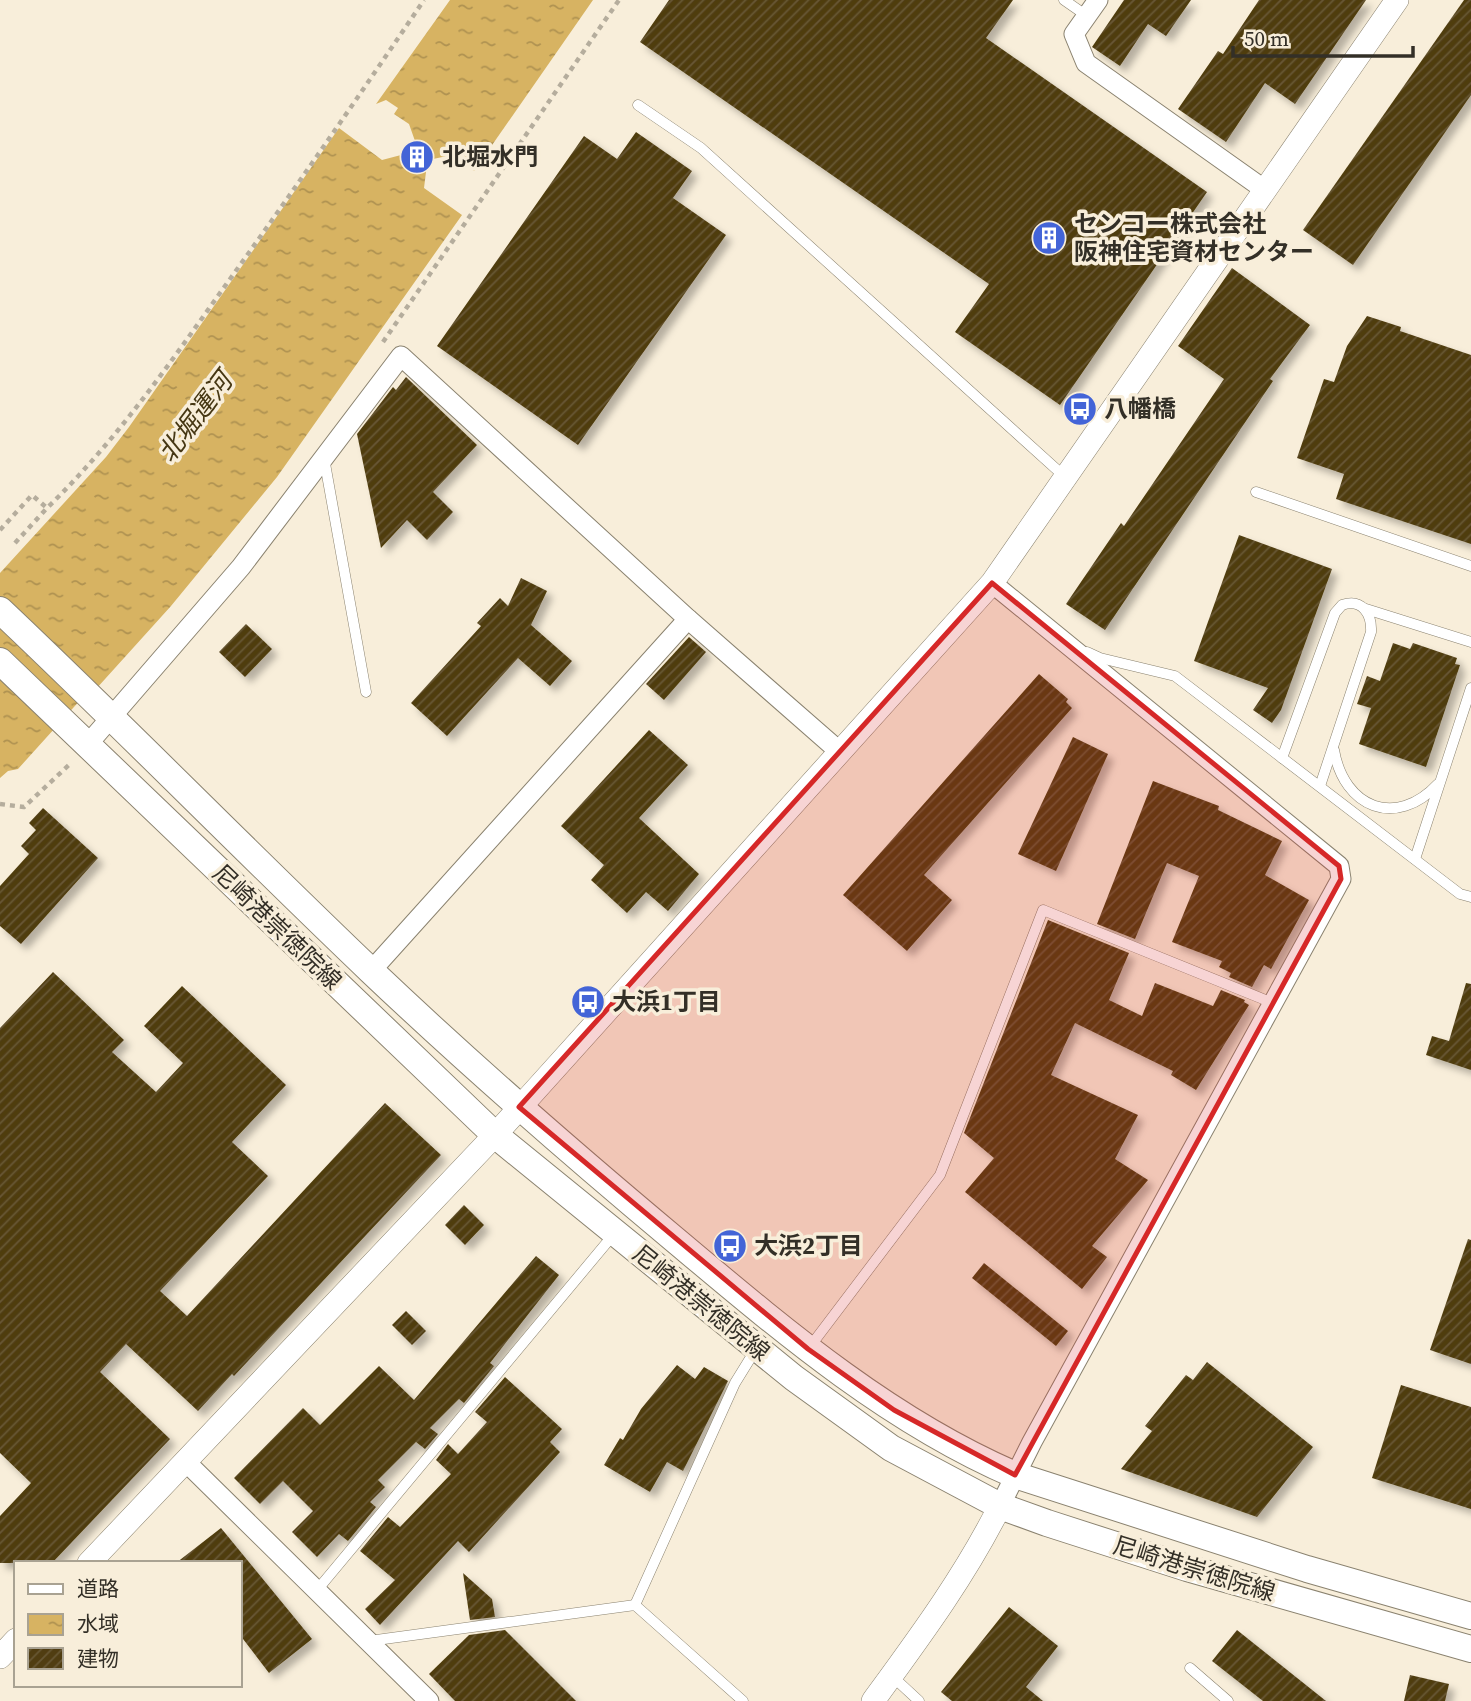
<svg xmlns="http://www.w3.org/2000/svg" width="1471" height="1701" font-family="'Source Serif 4','Noto Sans JP',serif">
<style>
.water{fill:url(#water-ripples)}
.building{fill:url(#building-hatch);filter:url(#shadow)}
.lines{fill:none;stroke-linecap:round;stroke-linejoin:round}
.service-casing{stroke:#8a826f;stroke-width:11}
.minor-casing{stroke:#8a826f;stroke-width:21}
.tertiary-casing{stroke:#8a826f;stroke-width:24}
.secondary-casing{stroke:#8a826f;stroke-width:28}
.path{stroke:#b5ad9d;stroke-width:4.5;stroke-dasharray:5 5;stroke-linecap:butt}
.service{stroke:#fff;stroke-width:10}
.minor{stroke:#fff;stroke-width:19}
.tertiary{stroke:#fff;stroke-width:23}
.secondary{stroke:#fff;stroke-width:26}
.marked{fill:#d62828;fill-opacity:0.2;stroke:#d62828;stroke-width:5;stroke-linejoin:round}
.labels{text-anchor:middle;stroke-width:7;stroke-linejoin:round;paint-order:stroke}
.poi-label{font-size:24px;font-weight:bold;fill:#332f27;stroke:#f8eeda;text-anchor:start}
.street-label{font-size:24px;fill:#332f27;stroke:#f8eeda}
.water-label{font-size:26px;font-style:italic;fill:#463713;stroke:#f8eeda}
</style>
<defs>
<pattern id="water-ripples" width="26" height="14" patternUnits="userSpaceOnUse" patternTransform="scale(1.75)"><rect width="26" height="14" fill="#d7b362"/><path d="M2 4q2-2 4 0t4 0M15 11q2-2 4 0t4 0" fill="none" stroke="#af9251"/></pattern>
<pattern id="building-hatch" width="6" height="6" patternUnits="userSpaceOnUse" patternTransform="scale(1.75)"><rect width="6" height="6" fill="#503d11"/><path d="M-1 1l2-2M0 6l6-6M5 7l2-2" fill="none" stroke="#675734"/></pattern>
<filter id="shadow"><feDropShadow dx="6" dy="6" stdDeviation="3.5" flood-color="#0004"/></filter>
</defs>
<rect width="100%" height="100%" fill="#f8eeda"/>
<g class="water">
<polygon points="450,0 593,0 474,171 452,155 433,159 411,145 415,141 409,124 394,114 398,108 386,100 376,104"/>
<polygon points="339,128 382,160 401,155 426,172 424,188 462,215 277,477 171,606 96,689 92,687 18,769 8,771 0,778 0,573 106,457 129,427"/>
</g>
<g class="building">
<polygon points="669,0 1013,0 986,38 1207,192 1060,405 955,332 989,284 640,42"/>
<polygon points="1124,0 1191,0 1166,36 1148,24 1120,66 1092,47"/>
<polygon points="1259,0 1366,0 1295,104 1265,83 1226,142 1178,109 1218,51 1223,54"/>
<polygon points="1464,0 1471,0 1471,95 1353,265 1303,230"/>
<polygon points="636,132 692,171 673,198 726,235 578,445 437,346 584,136 617,159"/>
<polygon points="1232,268 1310,325 1270,379 1273,381 1105,630 1066,604 1121,523 1124,526 1224,379 1178,346"/>
<polygon points="1367,316 1401,327 1400,331 1471,355 1471,544 1336,499 1344,474 1297,458 1324,379 1334,382 1347,346"/>
<polygon points="406,377 477,445 433,492 453,512 427,540 407,520 381,548 357,434 393,387 396,390"/>
<polygon points="1239,535 1332,569 1281,710 1272,723 1253,710 1268,688 1194,661"/>
<polygon points="521,578 547,591 531,625 572,661 550,686 518,658 447,736 411,703 481,626 477,623 500,598 508,606"/>
<polygon points="246,624 272,649 245,677 219,652"/>
<polygon points="689,637 706,652 664,700 646,684"/>
<polygon points="1393,643 1410,649 1413,643 1457,658 1455,664 1460,665 1426,767 1359,744 1371,708 1357,704 1367,676 1380,681"/>
<polygon points="1039,674 1068,699 1066,702 1072,708 924,875 952,900 907,951 843,895"/>
<polygon points="649,730 688,765 639,818 699,874 668,911 646,892 627,913 591,880 604,865 561,826"/>
<polygon points="1073,737 1108,754 1056,871 1018,854"/>
<polygon points="1153,781 1219,806 1218,810 1282,841 1265,875 1309,900 1271,969 1264,965 1252,987 1229,977 1231,973 1219,967 1222,961 1172,942 1199,876 1167,863 1135,939 1097,924"/>
<polygon points="43,808 98,858 21,944 0,926 0,886 29,854 21,846 36,830 29,823"/>
<polygon points="1048,920 1129,953 1109,1000 1142,1016 1155,983 1213,1006 1221,990 1245,1000 1244,1002 1249,1005 1196,1090 1171,1075 1173,1071 1075,1023 1051,1075 1138,1115 1115,1159 1148,1180 1092,1246 1107,1257 1082,1289 965,1192 994,1158 964,1133"/>
<polygon points="53,972 124,1040 112,1052 156,1092 183,1063 144,1026 182,986 286,1085 232,1142 268,1176 160,1291 187,1316 385,1103 441,1155 234,1376 232,1374 198,1411 126,1344 100,1372 170,1439 52,1563 0,1563 0,1516 31,1483 0,1453 0,1028"/>
<polygon points="1466,983 1471,984 1471,1070 1426,1055 1432,1036 1449,1041"/>
<polygon points="464,1205 484,1225 465,1245 445,1225"/>
<polygon points="1468,1239 1471,1240 1471,1364 1430,1350"/>
<polygon points="536,1256 559,1275 490,1363 494,1366 464,1403 459,1399 430,1428 438,1434 425,1449 416,1442 378,1480 385,1487 370,1502 376,1507 348,1541 339,1534 317,1557 292,1532 313,1511 283,1481 260,1504 234,1478 303,1408 320,1425 379,1366 414,1400"/>
<polygon points="984,1263 1068,1331 1056,1346 972,1278"/>
<polygon points="406,1311 426,1331 412,1345 392,1325"/>
<polygon points="1207,1362 1313,1447 1257,1517 1121,1469 1152,1431 1145,1426 1186,1375 1193,1380"/>
<polygon points="677,1365 695,1379 704,1367 728,1381 683,1471 667,1462 650,1492 604,1465 620,1438 623,1440 641,1409"/>
<polygon points="505,1377 562,1429 550,1442 560,1452 469,1552 458,1541 380,1625 365,1609 395,1580 360,1551 388,1517 400,1527 451,1474 436,1460 448,1444 458,1454 487,1422 475,1412"/>
<polygon points="1401,1385 1471,1407 1471,1509 1372,1478"/>
<polygon points="221,1528 312,1639 269,1673 240,1635 240,1563 176,1563"/>
<polygon points="463,1573 492,1599 495,1617 470,1620"/>
<polygon points="1009,1607 1058,1646 1026,1687 1043,1701 952,1701 941,1692"/>
<polygon points="505,1630 576,1701 455,1701 429,1674 469,1635"/>
<polygon points="1237,1630 1326,1701 1263,1701 1212,1661"/>
<polygon points="1410,1675 1449,1684 1445,1701 1404,1701"/>
</g>
<g class="lines">
<g class="service-casing">
<g id="service">
<polyline points="1064,0 1087,16"/>
<polyline points="638,105 701,148 1065,477"/>
<polyline points="324,458 366,692"/>
<polyline points="1256,492 1471,566"/>
<polyline points="1366,609 1471,642"/>
<polyline points="1087,652 1100,658 1175,676 1460,894 1471,897"/>
<path d="M1334,750C1344,808 1396,829 1438,784"/>
<path d="M1282,758L1335,613L1342,605C1362,598 1372,614 1371,632L1320,786"/>
<polyline points="1415,859 1471,688"/>
<polyline points="809,1348 940,1175 1043,910 1273,1003"/>
<polyline points="318,1589 614,1234"/>
<polyline points="635,1605 735,1383 756,1349"/>
<polyline points="369,1641 635,1605 743,1701"/>
<polyline points="1190,1668 1228,1701"/>
<polyline points="892,1676 919,1701"/>
</g>
</g>
<g class="minor-casing">
<g id="minor">
<polyline points="1098,0 1074,34 1086,63 1265,190"/>
<polyline points="992,583 1339,866 1341,879 1032,1442 1000,1506"/>
<polyline points="88,744 241,567 401,356 688,619 840,752"/>
<polyline points="371,971 688,619"/>
<polyline points="185,1461 429,1701"/>
</g>
</g>
<g class="tertiary-casing">
<g id="tertiary">
<polyline points="89,1563 495,1135 992,583 1397,0"/>
<polyline points="0,1657 16,1640"/>
<path d="M873,1701C919,1638 965,1576 1000,1506"/>
</g>
</g>
<g class="secondary-casing">
<g id="secondary">
<path d="M0,610C126,729 246,852 371,971C469,1064 570,1152 674,1239C779,1327 887,1420 1015,1475L1307,1569L1471,1616"/>
<polyline points="0,661 495,1135 794,1378 891,1448 1000,1506 1047,1523 1187,1568 1471,1649"/>
</g>
</g>
<g class="path">
<polyline points="383,342 619,0"/>
<path d="M0,530L32,495L47,508C114,443 166,369 220,293C290,196 357,99 424,0"/>
<polyline points="15,543 47,508"/>
<polyline points="0,804 24,807 71,763"/>
</g>
<use href="#service" class="service"/>
<use href="#minor" class="minor"/>
<use href="#tertiary" class="tertiary"/>
<use href="#secondary" class="secondary"/>
</g>
<path class="marked" d="M992,583L1339,866L1341,879L1015,1475L894,1410L808,1349L519,1107Z"/>
<defs>
<g id="building-disc" transform="scale(1.75)"><circle r="9.5" fill="#4364d7" stroke="#f8eeda"/><path d="M-4-6H4V6H1V3H-1V6H-4ZM-2.5-4.3h1.7v1.8h-1.7ZM.8-4.3h1.7v1.8H.8ZM-2.5-1h1.7V.8h-1.7ZM.8-1h1.7V.8H.8Z" fill="#fff"/></g>
<g id="bus-disc" transform="scale(1.75)"><circle r="9.5" fill="#4364d7" stroke="#f8eeda"/><path d="M-5-6H5V4H4V6H2V4H-2V6H-4V4H-5ZM-3.5-4V0h7V-4ZM-3.5 1.2v1.5H-2V1.2ZM2 1.2v1.5H3.5V1.2Z" fill="#fff"/></g>
</defs>
<g fill-rule="evenodd">
<use href="#building-disc" x="417" y="157"/>
<use href="#building-disc" x="1049" y="238"/>
<use href="#bus-disc" x="1080" y="409"/>
<use href="#bus-disc" x="588" y="1002"/>
<use href="#bus-disc" x="730" y="1246"/>
</g>
<g class="labels">
<g class="poi-label">
<text x="442" y="165">北堀水門</text>
<text x="1074" y="232">センコー株式会社<tspan x="1074" dy="28">阪神住宅資材センター</tspan></text>
<text x="1104" y="417">八幡橋</text>
<text x="612" y="1010">大浜1丁目</text>
<text x="754" y="1254">大浜2丁目</text>
</g>
<g class="street-label">
<text transform="translate(277 927) rotate(44)" y="8">尼崎港崇徳院線</text>
<text transform="translate(701 1303) rotate(39)" y="8">尼崎港崇徳院線</text>
<text transform="translate(1194 1569) rotate(17)" y="8">尼崎港崇徳院線</text>
</g>
<g class="water-label">
<text transform="translate(195 417) rotate(-53)" y="9">北堀運河</text>
</g>
</g>
<rect x="14" y="1561" width="228" height="126" fill="#f8eeda" stroke="#a9a292" stroke-width="2"/>
<rect x="28" y="1584" width="35" height="10" fill="#ffffff" stroke="#a9a292" stroke-width="2"/>
<text x="77" y="1596" font-size="21" fill="#332f27">道路</text>
<rect x="28" y="1614" width="35" height="21" fill="url(#water-ripples)" stroke="#a9a292" stroke-width="2"/>
<text x="77" y="1631" font-size="21" fill="#332f27">水域</text>
<rect x="28" y="1648" width="35" height="21" fill="url(#building-hatch)" stroke="#a9a292" stroke-width="2"/>
<text x="77" y="1666" font-size="21" fill="#332f27">建物</text>
<path d="M1233 46v10h180v-10" fill="none" stroke="#332f27" stroke-width="3.5"/>
<text x="1244" y="46" font-size="21" fill="#332f27" stroke="#f8eeda" stroke-width="5" paint-order="stroke">50 m</text>
</svg>
